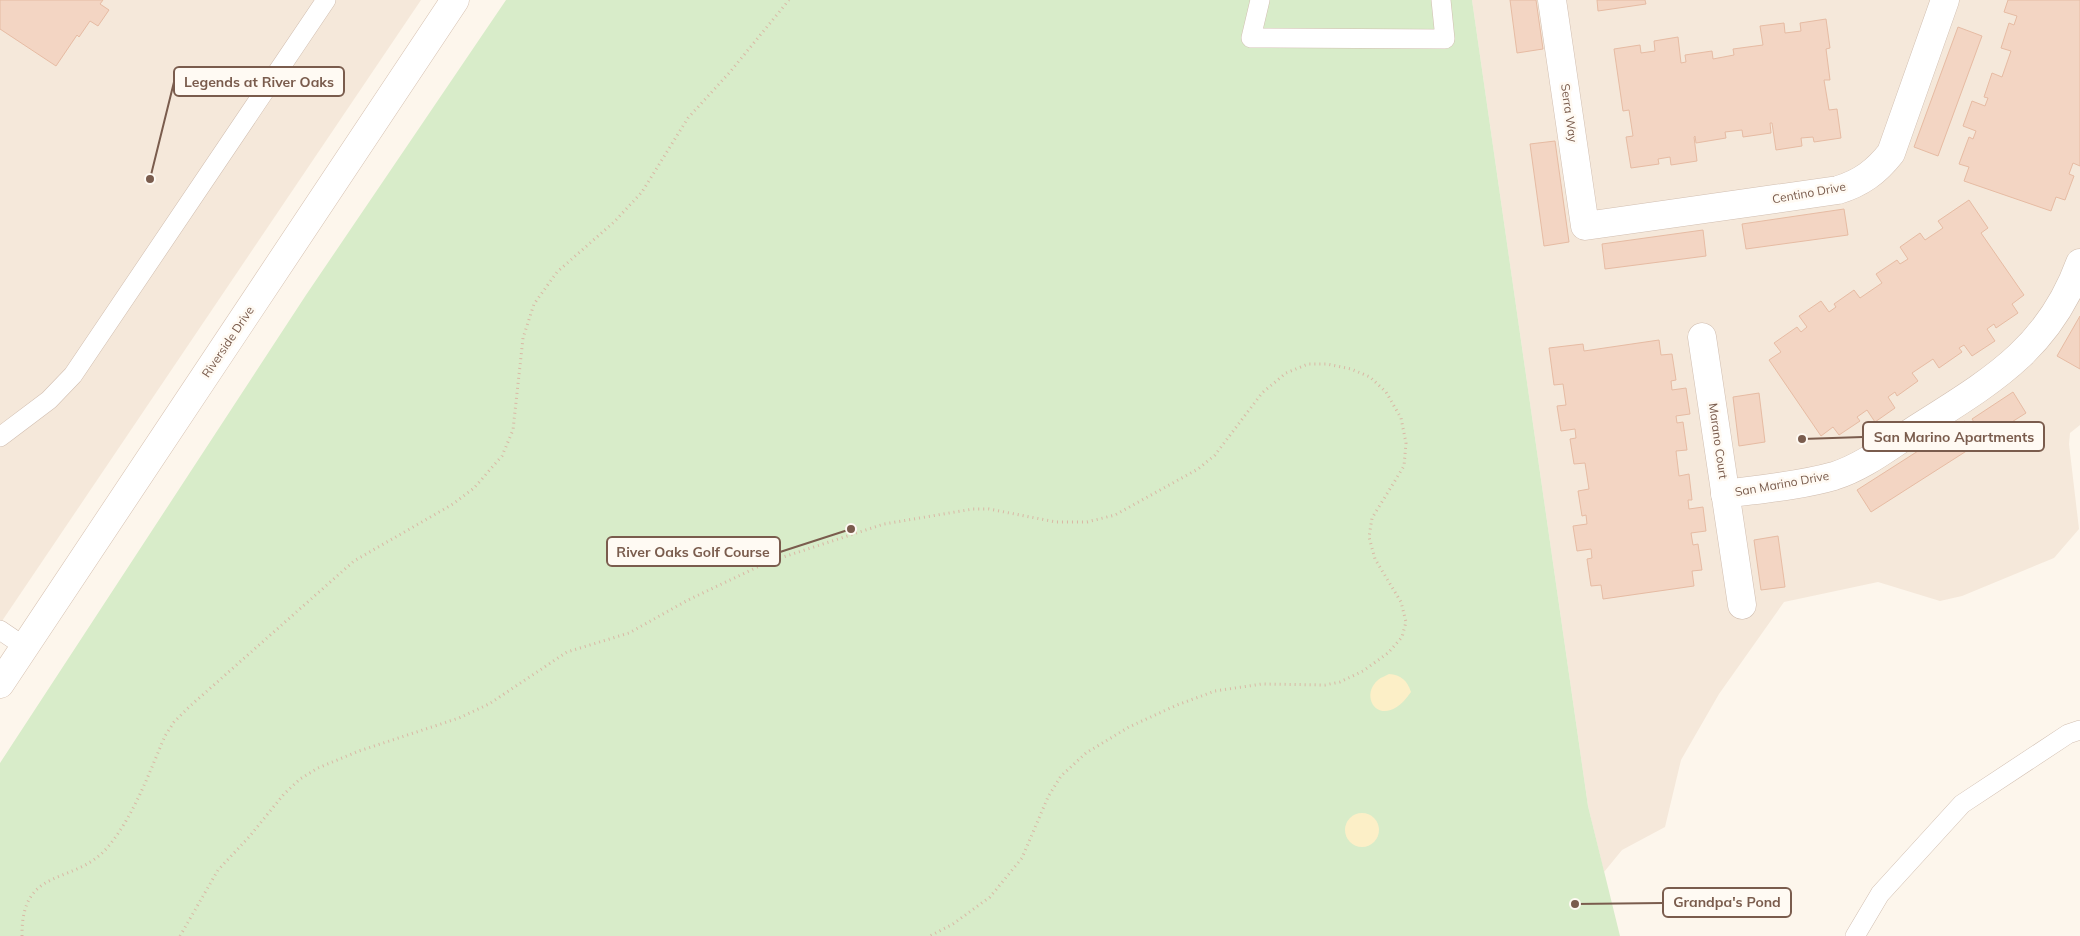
<svg xmlns="http://www.w3.org/2000/svg" width="2080" height="936" font-family="Mulish,sans-serif">
<style>
.residential{fill:#f5e8da}
.green{fill:#d8ecc9}
.sand{fill:#fcefc7}
.building{fill:#f3d5c3;stroke:#e6bba3}
.lines{fill:none;stroke-linecap:round;stroke-linejoin:round}
.lane-casing{stroke:#d1beb0;stroke-width:20}
.street-casing{stroke:#d1beb0;stroke-width:29}
.secondary-casing{stroke:#d6c0b0;stroke-width:29}
.path{stroke:#d9b8a5;stroke-width:3;stroke-dasharray:1 4;stroke-linecap:butt}
.lane{stroke:#fff;stroke-width:19}
.street{stroke:#fff;stroke-width:28}
.secondary{stroke:#fff;stroke-width:28}
.labels{text-anchor:middle;stroke-width:5;stroke-linejoin:round;paint-order:stroke}
.street-label{font-size:12px;fill:#7a5c4d;stroke:#fffaf3}
.leader{fill:none;stroke:#7a5c4d;stroke-width:2}
.callout-dot{fill:#7a5c4d;stroke:#fffaf3;stroke-width:2}
.callout{fill:#fffaf3;stroke:#7a5c4d;stroke-width:2}
.callout-label{font-size:14px;text-anchor:middle;font-weight:bold;fill:#7a5c4d}
</style>
<rect width="100%" height="100%" fill="#fdf6ec"/>
<g class="residential">
<polygon points="0,0 421,0 0,624"/>
<polygon points="1472,0 2080,0 2080,425 2070,433 2069,444 2079,529 2054,558 1962,596 1940,601 1878,582 1784,602 1719,694 1681,760 1665,827 1622,850 1604,872 1588,806"/>
</g>
<polygon class="green" points="506,0 1472,0 1588,806 1620,936 0,936 0,763 306,295"/>
<g class="sand">
<path d="M1389,674C1401,675 1407,680 1411,692C1383,733 1357,698 1378,680C1381,677 1386,676 1389,674Z"/>
<circle cx="1362" cy="830" r="17"/>
</g>
<g class="building">
<polygon points="0,0 103,0 100,4 109,10 98,26 90,21 79,37 77,35 56,66 0,29"/>
<polygon points="1510,0 1536,0 1543,49 1517,53"/>
<polygon points="1597,0 1645,0 1646,4 1598,11"/>
<polygon points="2008,0 2080,0 2080,166 2073,163 2069,174 2074,176 2065,200 2056,197 2051,211 1964,181 1969,167 1959,164 1969,137 1973,139 1976,131 1963,126 1972,101 1985,106 1988,98 1984,97 1992,73 2002,77 2011,51 2001,48 2009,23 2014,25 2017,16 2004,12"/>
<polygon points="1826,19 1830,48 1826,49 1830,80 1824,80 1829,110 1837,109 1841,138 1814,142 1813,137 1801,138 1802,146 1776,150 1772,123 1770,123 1771,133 1743,137 1742,130 1725,132 1726,138 1696,143 1695,136 1694,137 1697,161 1671,165 1670,157 1658,159 1659,164 1631,168 1626,137 1633,136 1629,110 1623,111 1614,49 1640,45 1641,53 1655,51 1654,41 1678,37 1681,63 1686,62 1685,55 1712,51 1713,59 1734,55 1733,49 1763,45 1760,26 1784,23 1785,33 1801,31 1800,23"/>
<polygon points="1958,27 1982,36 1938,156 1914,147"/>
<polygon points="1555,141 1569,242 1544,246 1530,144"/>
<polygon points="1969,200 1988,228 1981,233 2024,295 2012,304 2018,313 1996,328 1994,324 1987,329 1995,341 1972,356 1964,345 1959,348 1962,352 1939,368 1933,359 1912,373 1918,381 1897,396 1895,392 1888,397 1895,408 1875,422 1867,410 1857,417 1860,421 1839,435 1833,427 1821,436 1769,360 1781,352 1774,343 1797,327 1801,332 1807,327 1799,316 1821,301 1829,312 1836,307 1834,304 1854,290 1860,298 1882,283 1876,274 1897,260 1900,264 1908,259 1900,247 1920,233 1925,240 1943,228 1938,221"/>
<polygon points="1844,209 1848,235 1746,249 1742,224"/>
<polygon points="1703,230 1706,256 1605,269 1602,244"/>
<polygon points="2080,316 2080,369 2057,356"/>
<polygon points="1659,340 1661,355 1672,354 1676,380 1671,381 1672,390 1686,388 1690,414 1676,416 1677,423 1683,422 1687,450 1676,451 1679,476 1689,474 1692,500 1688,500 1689,509 1703,507 1706,531 1691,533 1693,545 1698,544 1702,570 1692,571 1694,586 1603,599 1601,585 1591,586 1587,559 1592,558 1591,549 1577,551 1573,526 1587,524 1586,515 1582,516 1578,491 1589,489 1585,463 1574,464 1570,439 1576,438 1575,429 1561,431 1557,406 1566,405 1563,384 1554,385 1549,348 1583,344 1584,351"/>
<polygon points="2013,392 2026,413 1985,439 1972,419"/>
<polygon points="1759,393 1765,442 1739,446 1733,397"/>
<polygon points="1965,421 1979,443 1871,512 1857,490"/>
<polygon points="1778,536 1785,587 1761,590 1754,540"/>
</g>
<g class="lines">
<g class="lane-casing">
<g id="lane">
<polyline points="1260,0 1251,38 1445,39 1441,0"/>
<polyline points="0,437 49,400 73,375 326,0"/>
<polyline points="0,630 25,647"/>
<polyline points="1855,936 1880,894 1962,804 2068,734 2080,730"/>
</g>
</g>
<g class="street-casing">
<g id="street">
<path d="M1552,0L1585,226L1838,190C1861,183 1876,172 1891,153L1945,0"/>
<polyline points="1702,337 1742,605"/>
<path d="M1725,494C1761,489 1799,486 1834,476C1863,467 1888,447 1913,431C1988,383 2048,351 2080,263"/>
</g>
</g>
<g class="secondary-casing">
<polyline id="secondary" points="0,684 455,0"/>
</g>
<g class="path">
<path d="M22,936C21,865 74,886 107,848C134,816 149,773 165,736L174,722L189,707L354,561L453,504L474,488L502,456L513,430L523,338L534,304L557,272L614,222L642,192L688,118L730,72L789,0"/>
<polyline points="180,936 218,870 249,837 284,794 300,779 318,768 359,751 459,718 489,704 567,652 629,633 688,600 768,562 884,524 973,509 989,509 1056,522 1087,522 1115,515 1198,469 1215,455 1262,393 1286,373 1308,364 1327,364 1351,369 1370,377 1386,392 1401,418 1406,443 1404,466 1372,518 1369,537 1375,559 1401,602 1406,622 1402,637 1388,653 1363,671 1340,682 1325,685 1262,684 1215,691 1177,705 1129,727 1086,753 1061,776 1048,797 1022,858 990,897 953,924 930,936"/>
</g>
<use href="#lane" class="lane"/>
<use href="#street" class="street"/>
<use href="#secondary" class="secondary"/>
</g>
<g class="labels">
<g class="street-label">
<text transform="translate(1569 113) rotate(82)" y="4">Serra Way</text>
<text transform="translate(1809 193) rotate(-10)" y="4">Centino Drive</text>
<text transform="translate(228 342) rotate(-56)" y="4">Riverside Drive</text>
<text transform="translate(1718 441) rotate(82)" y="4">Marano Court</text>
<text transform="translate(1782 484) rotate(-10)" y="4">San Marino Drive</text>
</g>
</g>
<path class="leader" d="M150 179L174 82M1802 439L1863 437M851 529L780 552M1575 904L1663 903"/>
<g class="callout-dot">
<circle cx="150" cy="179" r="5"/>
<circle cx="1802" cy="439" r="5"/>
<circle cx="851" cy="529" r="5"/>
<circle cx="1575" cy="904" r="5"/>
</g>
<g class="callout">
<rect x="174" y="67" width="170" height="29" rx="5"/>
<rect x="1863" y="422" width="181" height="29" rx="5"/>
<rect x="607" y="537" width="173" height="29" rx="5"/>
<rect x="1663" y="888" width="128" height="29" rx="5"/>
</g>
<g class="callout-label">
<text x="259" y="87">Legends at River Oaks</text>
<text x="1954" y="442">San Marino Apartments</text>
<text x="693" y="557">River Oaks Golf Course</text>
<text x="1727" y="907">Grandpa's Pond</text>
</g>
</svg>
